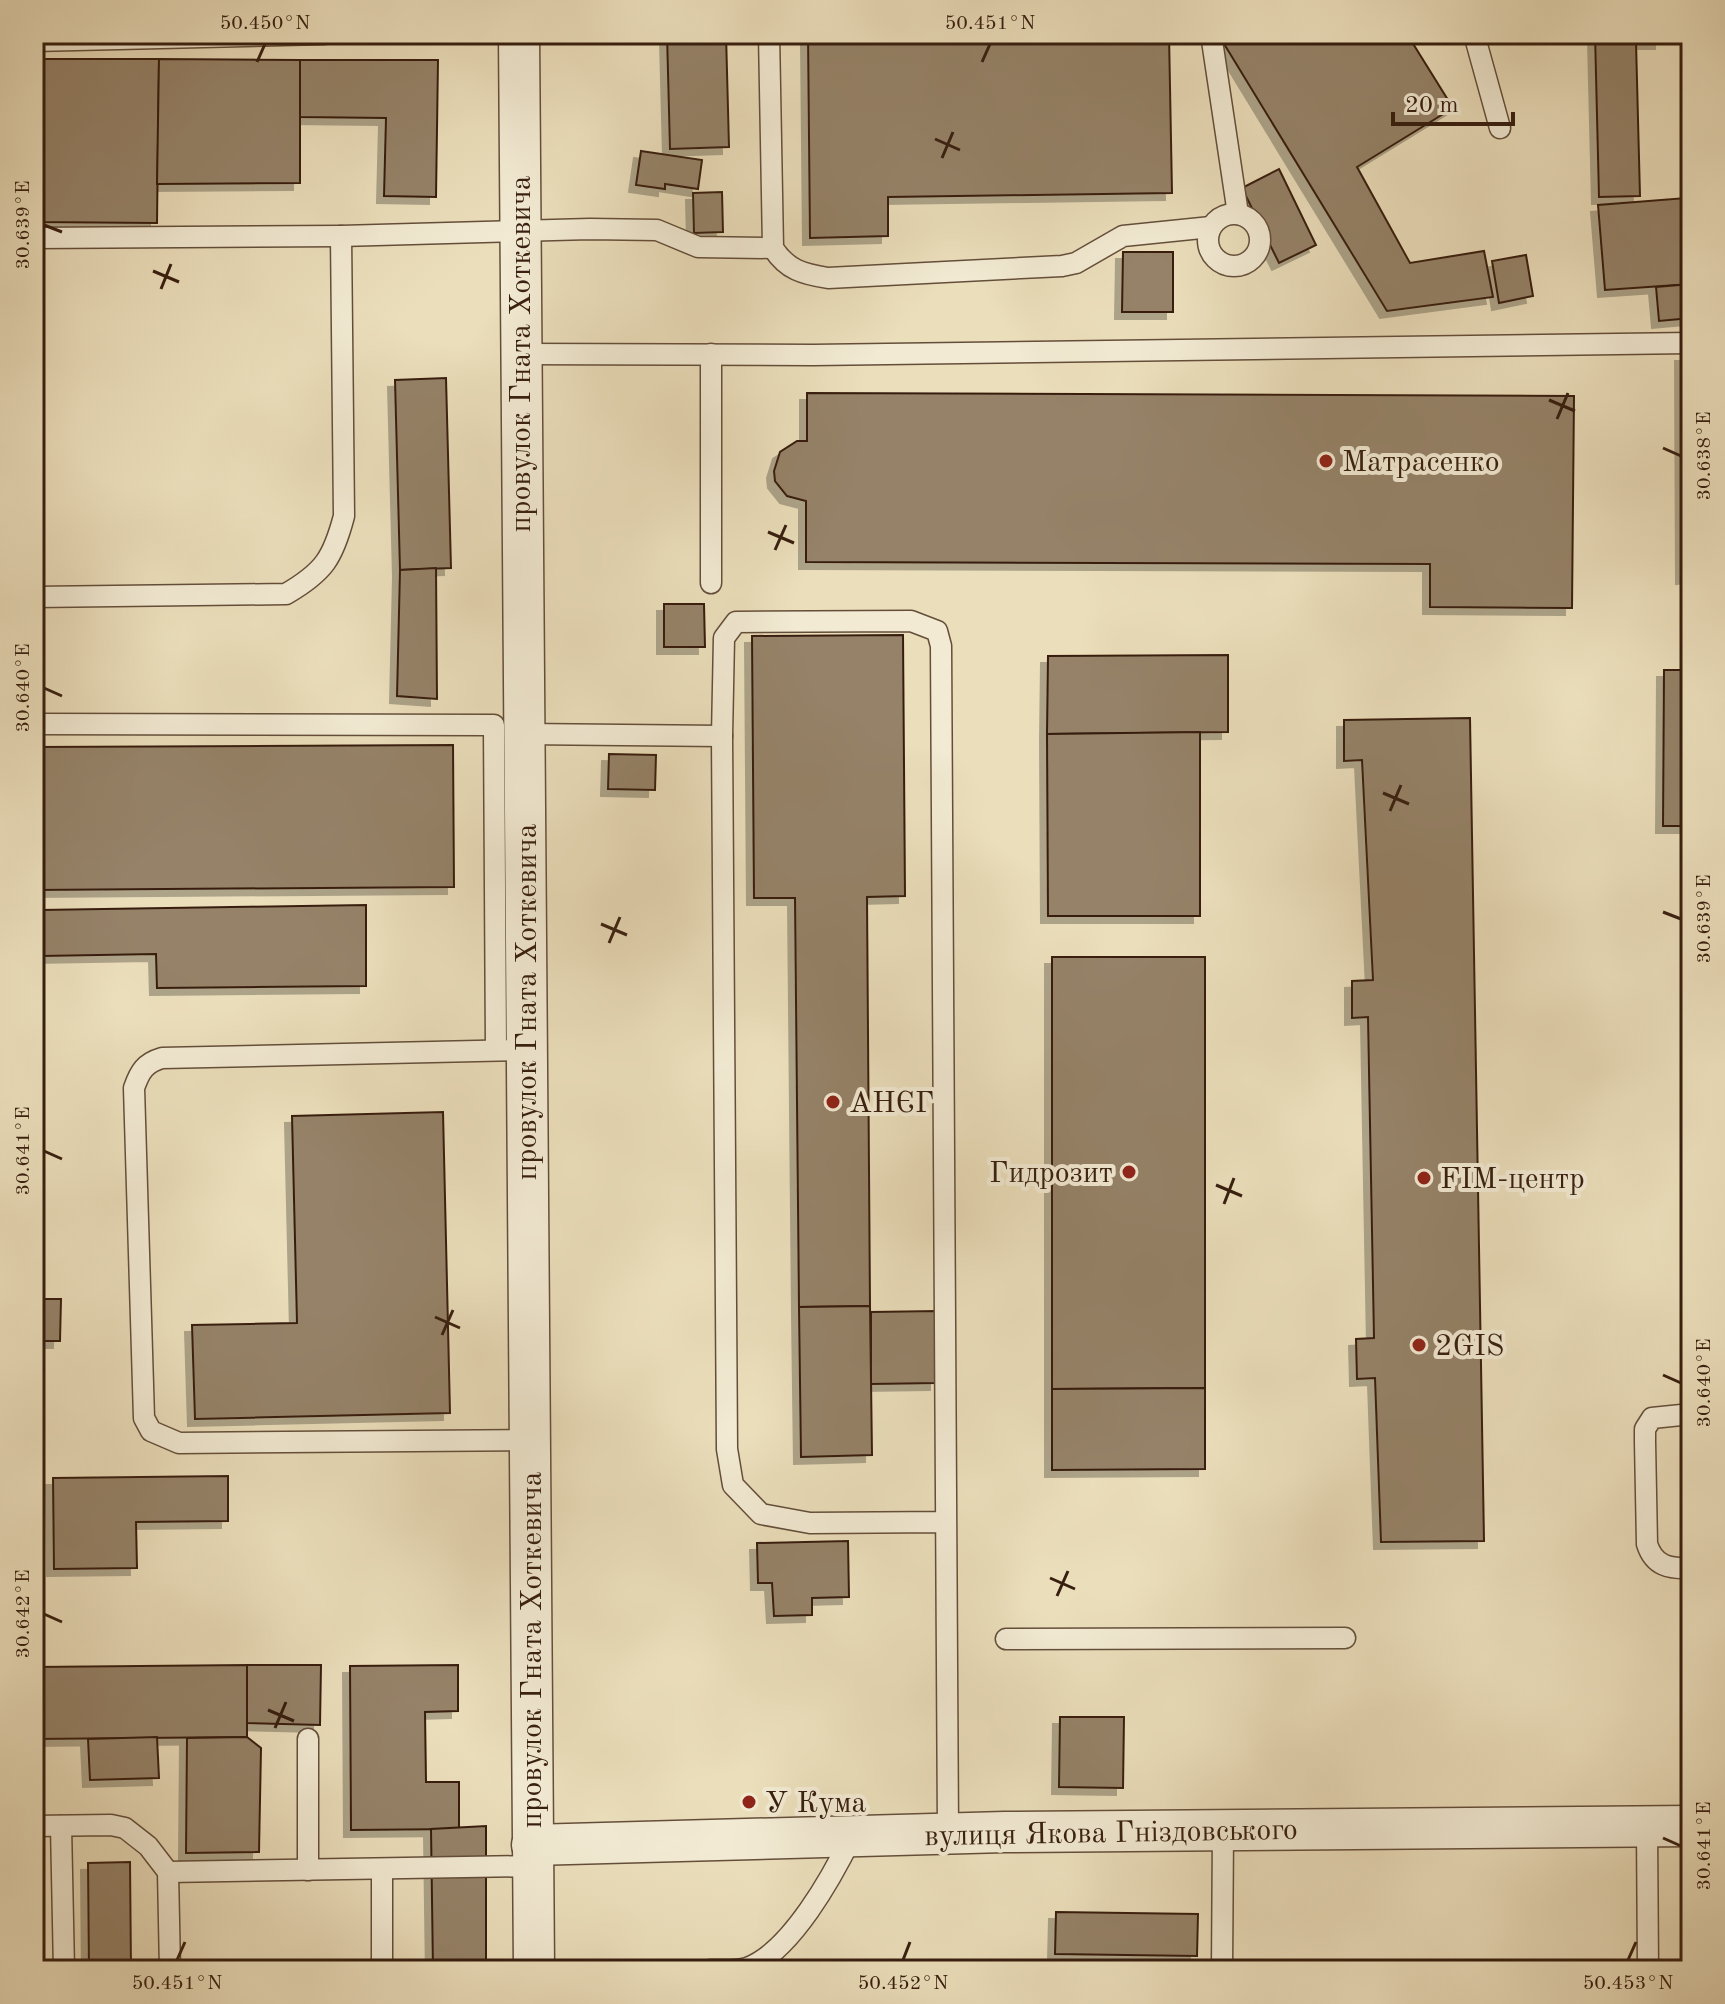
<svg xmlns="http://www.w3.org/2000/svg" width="1725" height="2004" font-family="'Old Standard TT',serif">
<defs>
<filter id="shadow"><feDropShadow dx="-7" dy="7" stdDeviation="0" flood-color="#0004"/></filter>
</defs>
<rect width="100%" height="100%" fill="#ebdebb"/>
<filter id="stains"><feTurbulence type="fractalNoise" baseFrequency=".0025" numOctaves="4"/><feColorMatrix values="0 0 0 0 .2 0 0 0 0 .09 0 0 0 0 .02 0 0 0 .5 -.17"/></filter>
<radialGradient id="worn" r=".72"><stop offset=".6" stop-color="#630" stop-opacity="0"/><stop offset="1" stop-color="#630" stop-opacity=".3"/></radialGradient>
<!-- building -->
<g fill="#958268" stroke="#371e0f" stroke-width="2" filter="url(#shadow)">
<polygon points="667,34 726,34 729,147 670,149"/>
<polygon points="808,34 1169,34 1172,193 888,197 888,236 810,238"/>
<polygon points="1218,34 1407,34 1453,108 1357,167 1410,263 1484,251 1493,297 1387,311"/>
<polygon points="1595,34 1662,34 1662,42 1636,42 1640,196 1599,197"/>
<polygon points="34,59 159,59 157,223 34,222"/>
<polygon points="159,59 300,60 300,183 157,184"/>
<polygon points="300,60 438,60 436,197 384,196 386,118 300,117"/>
<polygon points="641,151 702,160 698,189 665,184 665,189 636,185"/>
<polygon points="1279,169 1316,245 1279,263 1242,188"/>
<polygon points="722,192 723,232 694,233 693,193"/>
<polygon points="1686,198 1691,284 1605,290 1598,205"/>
<polygon points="1123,252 1173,252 1173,312 1122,312"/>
<polygon points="1526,255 1533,296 1499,303 1492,261"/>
<polygon points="1691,284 1691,318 1659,321 1656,287"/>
<polygon points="1682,354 1691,354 1691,576 1683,577"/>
<polygon points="446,378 451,568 400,570 395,380"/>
<polygon points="807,393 1574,396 1572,608 1430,607 1430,564 806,562 806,501 787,496 775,481 774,471 780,452 797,441 807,441"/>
<polygon points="436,568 437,699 397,696 400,570"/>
<polygon points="664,604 704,604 705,647 664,647"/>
<polygon points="903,635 905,896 867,897 870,1306 799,1307 795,898 754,898 752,636"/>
<polygon points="1228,655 1228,732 1047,734 1048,656"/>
<polygon points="1664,670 1691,670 1691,826 1663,826"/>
<polygon points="1470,718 1484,1541 1381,1542 1375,1378 1357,1379 1356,1339 1374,1338 1368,1017 1352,1018 1352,981 1373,980 1362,760 1344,761 1344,720"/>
<polygon points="1200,732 1200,916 1048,916 1047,734"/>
<polygon points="453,745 454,887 34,890 34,747"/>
<polygon points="609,754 656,755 655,790 608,789"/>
<polygon points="366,905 366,986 157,988 156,954 41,956 40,910"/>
<polygon points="1052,957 1205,957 1205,1388 1052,1389"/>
<polygon points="443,1112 450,1413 195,1419 192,1325 297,1323 292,1116"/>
<polygon points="34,1299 61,1299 60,1341 34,1341"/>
<polygon points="870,1306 872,1455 801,1457 799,1307"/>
<polygon points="937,1311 937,1383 871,1384 871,1312"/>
<polygon points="1205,1388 1205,1469 1052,1470 1052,1389"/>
<polygon points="228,1476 228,1521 136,1522 137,1568 54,1569 53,1478"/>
<polygon points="848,1541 849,1597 812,1598 812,1615 774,1616 772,1583 758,1583 757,1543"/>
<polygon points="247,1665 321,1665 320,1725 247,1723"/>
<polygon points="247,1665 247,1737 34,1739 34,1667"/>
<polygon points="458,1665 458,1711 425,1712 426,1782 459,1782 459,1829 351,1830 350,1666"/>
<polygon points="1060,1717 1124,1717 1123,1788 1059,1787"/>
<polygon points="157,1737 159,1778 90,1780 88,1739"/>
<polygon points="247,1737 261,1748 259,1852 186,1853 187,1738"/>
<polygon points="486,1826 486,1970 433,1970 431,1829"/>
<polygon points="130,1862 131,1970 89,1970 88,1863"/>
<polygon points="1056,1912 1198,1914 1197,1956 1055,1954"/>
</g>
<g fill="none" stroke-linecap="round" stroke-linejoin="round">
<defs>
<g id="service">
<path d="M769,34l4,214c14,22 30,26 55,30l234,-12 14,-3 47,-27 88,-9"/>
<polyline points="1211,34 1238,214"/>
<polyline points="1474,34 1500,128"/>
<polyline points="34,41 324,34"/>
<circle cx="1234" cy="240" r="26"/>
<polyline points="34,238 341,236 590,229 657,230 698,247 773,248"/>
<polyline points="519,354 813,355 1691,343"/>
<polyline points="711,583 711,354"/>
<path d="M34,597l252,-3c38,-22 47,-36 58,-78l-3,-280"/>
<polyline points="34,724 494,725 496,1050"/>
<polyline points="524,734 722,736"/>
<path d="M526,1050l-364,8c-17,5 -22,13 -28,30l10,330 7,13 28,12 350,-3"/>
<path d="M1691,1414l-39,4 -7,11v13l2,102c7,22 22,25 44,24"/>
<polyline points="945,1522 810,1523 761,1514 733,1485 727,1449 722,736 724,638 736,622 911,621 937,631 941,646 948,1833"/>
<polyline points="1006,1639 1345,1638"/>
<polyline points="34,1826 111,1825 125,1828 148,1846 168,1872 170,1970"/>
<polyline points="61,1826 64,1970"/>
<polyline points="1647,1827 1648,1970"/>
<polyline points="382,1869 382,1970"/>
<polyline points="308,1870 308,1739"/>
<polyline points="168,1872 532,1866"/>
<path d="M710,1970c11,0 27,1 37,-2 44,-16 86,-93 105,-132"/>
<polyline points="1222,1970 1223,1830"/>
</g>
<g id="minor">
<polyline points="519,34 534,1970"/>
<polyline points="532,1845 1005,1832 1691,1826"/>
</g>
</defs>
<!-- service casing -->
<use href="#service" stroke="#644e3a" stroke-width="23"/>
<!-- minor casing -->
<use href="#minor" stroke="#644e3a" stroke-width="43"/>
<!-- service -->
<use href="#service" stroke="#f2ead3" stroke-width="20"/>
<!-- minor -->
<use href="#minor" stroke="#f2ead3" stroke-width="40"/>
</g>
<!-- ticks -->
<path fill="none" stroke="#371e0f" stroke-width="3" d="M257,62l8,-18M982,62l8,-18M935,139l25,11M942,158l11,-26M44,225l18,7M153,271l26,11M161,289l10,-25M1549,400l26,11M1557,419l11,-26M1663,448l18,8M768,532l26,11M775,550l11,-25M44,688l18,8M1383,793l26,11M1390,811l11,-26M1663,912l18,7M601,924l26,11M609,943l11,-26M44,1151l18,8M1216,1185l26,11M1224,1204l10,-26M435,1317l25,11M442,1335l11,-25M1663,1375l18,8M1050,1578l25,11M1057,1596l11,-25M44,1614l18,8M268,1710l26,11M275,1728l11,-26M1663,1838l18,8M177,1960l8,-18M903,1960l7,-18M1628,1960l8,-18"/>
<!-- markers -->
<g fill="#8f2418" stroke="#f2ead3" stroke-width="3">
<circle cx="1326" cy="461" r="8"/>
<circle cx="833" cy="1102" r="8"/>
<circle cx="1129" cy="1172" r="8"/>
<circle cx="1424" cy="1178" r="8"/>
<circle cx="1419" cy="1345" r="8"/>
<circle cx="749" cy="1802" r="8"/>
</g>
<g text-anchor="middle" stroke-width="8" stroke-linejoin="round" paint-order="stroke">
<!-- street labels -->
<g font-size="30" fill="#371e0f" stroke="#f2ead3">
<text transform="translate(520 354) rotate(-90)" y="10">провулок Гната Хоткевича</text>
<text transform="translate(526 1002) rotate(-90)" y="10">провулок Гната Хоткевича</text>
<text transform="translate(531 1650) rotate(-90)" y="10">провулок Гната Хоткевича</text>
<text transform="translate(1111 1832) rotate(-1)" y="10">вулиця Якова Гніздовського</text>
</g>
<!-- poi labels -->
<g font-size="30" fill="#371e0f" stroke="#f2ead3" text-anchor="start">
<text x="1342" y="471">Матрасенко</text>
<text x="849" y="1112">АНЄГ</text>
<text x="1113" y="1182" text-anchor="end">Гидрозит</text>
<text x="1440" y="1188">FIM-центр</text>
<text x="1435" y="1355">2GIS</text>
<text x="765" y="1812">У Кума</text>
</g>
</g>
<!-- margin -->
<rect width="1725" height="2004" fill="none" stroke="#ebdebb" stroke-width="88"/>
<!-- scale -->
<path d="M1393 112v12h120v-12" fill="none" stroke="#371e0f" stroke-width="4"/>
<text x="1405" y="112" font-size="24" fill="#371e0f" stroke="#f2ead3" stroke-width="6" paint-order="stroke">20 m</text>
<rect x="44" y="44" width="1637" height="1916" fill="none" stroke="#371e0f" stroke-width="3"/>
<g font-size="20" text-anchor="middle" fill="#371e0f">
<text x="265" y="29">50.450°N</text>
<text x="990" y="29">50.451°N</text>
<text transform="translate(22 225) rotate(-90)" y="7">30.639°E</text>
<text transform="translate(1703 456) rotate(-90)" y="7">30.638°E</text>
<text transform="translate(22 688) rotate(-90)" y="7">30.640°E</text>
<text transform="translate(1703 919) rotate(-90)" y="7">30.639°E</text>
<text transform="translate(22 1151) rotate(-90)" y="7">30.641°E</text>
<text transform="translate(1703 1383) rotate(-90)" y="7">30.640°E</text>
<text transform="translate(22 1614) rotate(-90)" y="7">30.642°E</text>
<text transform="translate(1703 1846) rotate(-90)" y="7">30.641°E</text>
<text x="177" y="1989">50.451°N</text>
<text x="903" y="1989">50.452°N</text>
<text x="1628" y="1989">50.453°N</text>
</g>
<rect width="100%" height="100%" filter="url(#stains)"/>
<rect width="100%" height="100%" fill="url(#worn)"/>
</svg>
